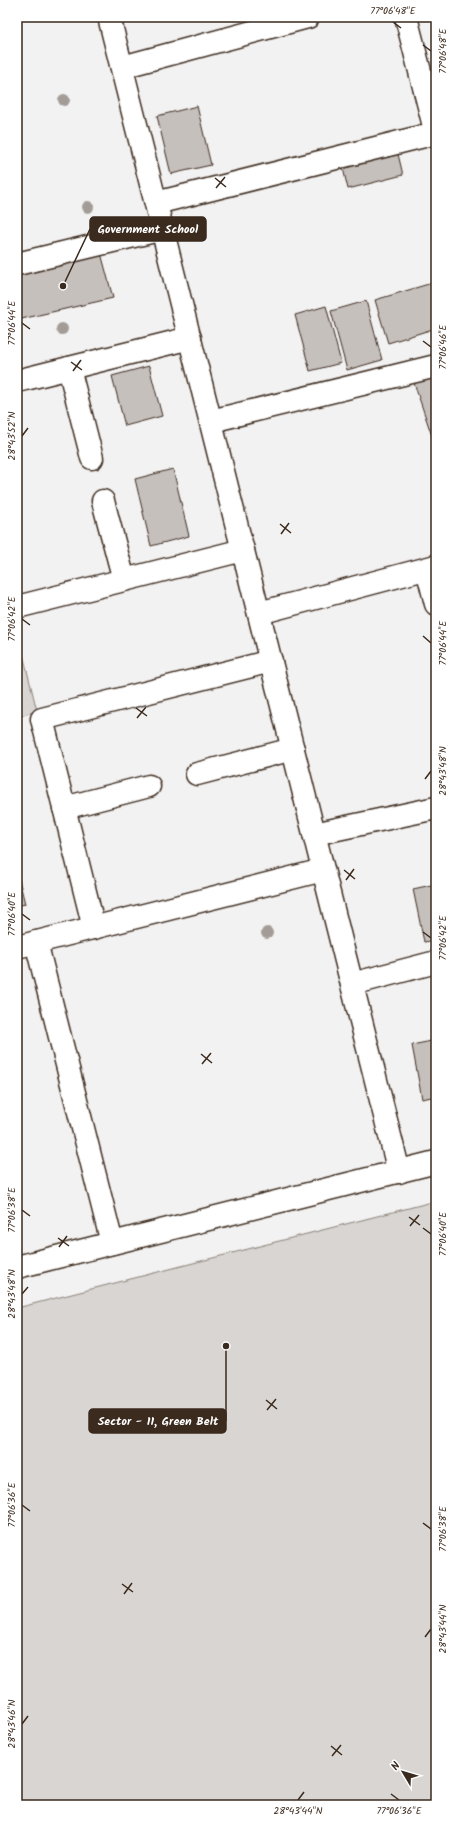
<svg xmlns="http://www.w3.org/2000/svg" width="453" height="1822" font-family="Kalam,sans-serif">
<rect width="100%" height="100%" fill="#f3f2f2"/>
<filter id="ink" filterUnits="userSpaceOnUse"><feTurbulence type="fractalNoise" baseFrequency=".025" numOctaves="2"/><feDisplacementMap in="SourceGraphic" scale="8" xChannelSelector="R" yChannelSelector="G"/><feConvolveMatrix kernelMatrix="1 2 1 2 8 2 1 2 1" color-interpolation-filters="sRGB"/></filter>
<g filter="url(#ink)">
<!-- green -->
<g fill="#d8d5d2" stroke="#8a8078">
<polygon points="17,630 37,711 17,717"/>
<polygon points="436,1201 436,1805 17,1805 17,1308"/>
</g>
<!-- building -->
<g fill="#c6c0bd" stroke="#3b2a1e">
<polygon points="197,106 211,165 171,174 157,116"/>
<polygon points="397,150 403,175 348,189 342,164"/>
<polygon points="101,253 113,298 17,320 17,274"/>
<polygon points="432,283 436,297 436,328 388,343 375,300"/>
<polygon points="366,301 382,360 347,370 331,311"/>
<polygon points="326,306 341,363 310,371 295,315"/>
<polygon points="149,366 162,416 125,426 112,376"/>
<polygon points="436,376 436,442 434,442 414,383"/>
<polygon points="173,469 189,536 151,546 135,479"/>
<polygon points="17,871 25,904 17,906"/>
<polygon points="436,884 436,940 424,942 413,889"/>
<polygon points="436,1040 436,1096 422,1099 412,1045"/>
</g>
<g fill="none" stroke-linecap="round" stroke-linejoin="round">
<defs>
<g id="minor">
<polyline points="109,17 399,1172"/>
<polyline points="406,17 436,134"/>
<polyline points="122,67 308,17"/>
<polyline points="156,203 436,133"/>
<polyline points="17,264 163,229"/>
<polyline points="69,368 92,458"/>
<polyline points="17,381 190,338"/>
<polyline points="211,421 436,366"/>
<polyline points="103,501 124,580"/>
<polyline points="427,569 436,604"/>
<polyline points="17,607 243,550"/>
<polyline points="259,613 436,566"/>
<polyline points="197,774 293,749"/>
<polyline points="64,808 149,786"/>
<polyline points="314,834 436,808"/>
<polyline points="94,928 42,719 271,661"/>
<polyline points="36,942 112,1243"/>
<polyline points="17,947 323,870"/>
<polyline points="352,984 436,962"/>
<polyline points="17,1267 436,1162"/>
</g>
</defs>
<!-- minor casing -->
<use href="#minor" stroke="#3b2a1e" stroke-width="25"/>
<!-- minor -->
<use href="#minor" stroke="#fff" stroke-width="22"/>
</g>
<!-- trees -->
<g fill="#a39c96">
<circle cx="64" cy="100" r="6"/>
<circle cx="88" cy="207" r="6"/>
<circle cx="62" cy="329" r="6"/>
<circle cx="267" cy="933" r="6"/>
</g>
</g>
<!-- ticks -->
<path fill="none" stroke="#3b2a1e" stroke-width="1.5" d="M393,22l8,6M423,45l8,6M215,178l11,9M216,188l9,-11M22,323l8,6M423,341l8,6M71,362l11,8M73,371l8,-11M22,436l6,-8M280,524l11,9M281,534l8,-11M22,619l8,6M423,636l8,7M136,708l11,8M137,718l9,-11M425,779l6,-8M344,870l11,9M346,880l8,-11M22,914l8,6M423,932l8,6M201,1054l11,9M202,1064l9,-11M22,1210l8,6M409,1217l11,8M410,1226l9,-11M423,1228l8,6M58,1238l11,8M59,1247l8,-11M22,1294l6,-7M266,1400l11,9M267,1410l9,-11M22,1505l8,6M423,1523l8,6M122,1584l11,8M124,1594l8,-11M425,1637l6,-8M22,1724l6,-8M331,1746l11,9M332,1756l9,-11M391,1794l8,6M298,1800l6,-8"/>
<!-- callouts -->
<path fill="none" stroke="#3b2a1e" stroke-width="1.5" d="M63 286L90 229M226 1346L226 1421"/>
<g fill="#3b2a1e" stroke="#fff" stroke-width="1.5">
<circle cx="63" cy="286" r="4"/>
<circle cx="226" cy="1346" r="4"/>
</g>
<g fill="#3b2a1e" stroke="#3b2a1e" stroke-width="1.5">
<rect x="90" y="217" width="116" height="24" rx="4"/>
<rect x="89" y="1409" width="137" height="24" rx="4"/>
</g>
<g font-size="12" text-anchor="middle" font-weight="bold" fill="#fff">
<text x="148" y="233">Government School</text>
<text x="158" y="1425">Sector - 11, Green Belt</text>
</g>
<!-- margin -->
<rect width="453" height="1822" fill="none" stroke="#fff" stroke-width="44"/>
<!-- north arrow -->
<g transform="translate(403 1772) rotate(308)" stroke="#ffffff" stroke-width="3" paint-order="stroke">
<path d="M0-3L7 15L0 10L-7 15Z" fill="#3b2a1e"/>
<text y="-6" font-size="11" font-weight="bold" text-anchor="middle" fill="#3b2a1e">N</text>
</g>
<rect x="22" y="22" width="409" height="1778" fill="none" stroke="#3b2a1e" stroke-width="1.5"/>
<g font-size="10" text-anchor="middle" fill="#3b2a1e">
<text x="393" y="14">77°06'48"E</text>
<text transform="translate(442 51) rotate(-90)" y="4">77°06'48"E</text>
<text transform="translate(11 323) rotate(-90)" y="4">77°06'44"E</text>
<text transform="translate(442 347) rotate(-90)" y="4">77°06'46"E</text>
<text transform="translate(11 436) rotate(-90)" y="4">28°43'52"N</text>
<text transform="translate(11 619) rotate(-90)" y="4">77°06'42"E</text>
<text transform="translate(442 643) rotate(-90)" y="4">77°06'44"E</text>
<text transform="translate(442 771) rotate(-90)" y="4">28°43'48"N</text>
<text transform="translate(11 914) rotate(-90)" y="4">77°06'40"E</text>
<text transform="translate(442 938) rotate(-90)" y="4">77°06'42"E</text>
<text transform="translate(11 1210) rotate(-90)" y="4">77°06'38"E</text>
<text transform="translate(442 1234) rotate(-90)" y="4">77°06'40"E</text>
<text transform="translate(11 1294) rotate(-90)" y="4">28°43'48"N</text>
<text transform="translate(11 1505) rotate(-90)" y="4">77°06'36"E</text>
<text transform="translate(442 1529) rotate(-90)" y="4">77°06'38"E</text>
<text transform="translate(442 1629) rotate(-90)" y="4">28°43'44"N</text>
<text transform="translate(11 1724) rotate(-90)" y="4">28°43'46"N</text>
<text x="298" y="1814">28°43'44"N</text>
<text x="399" y="1814">77°06'36"E</text>
</g>
</svg>
